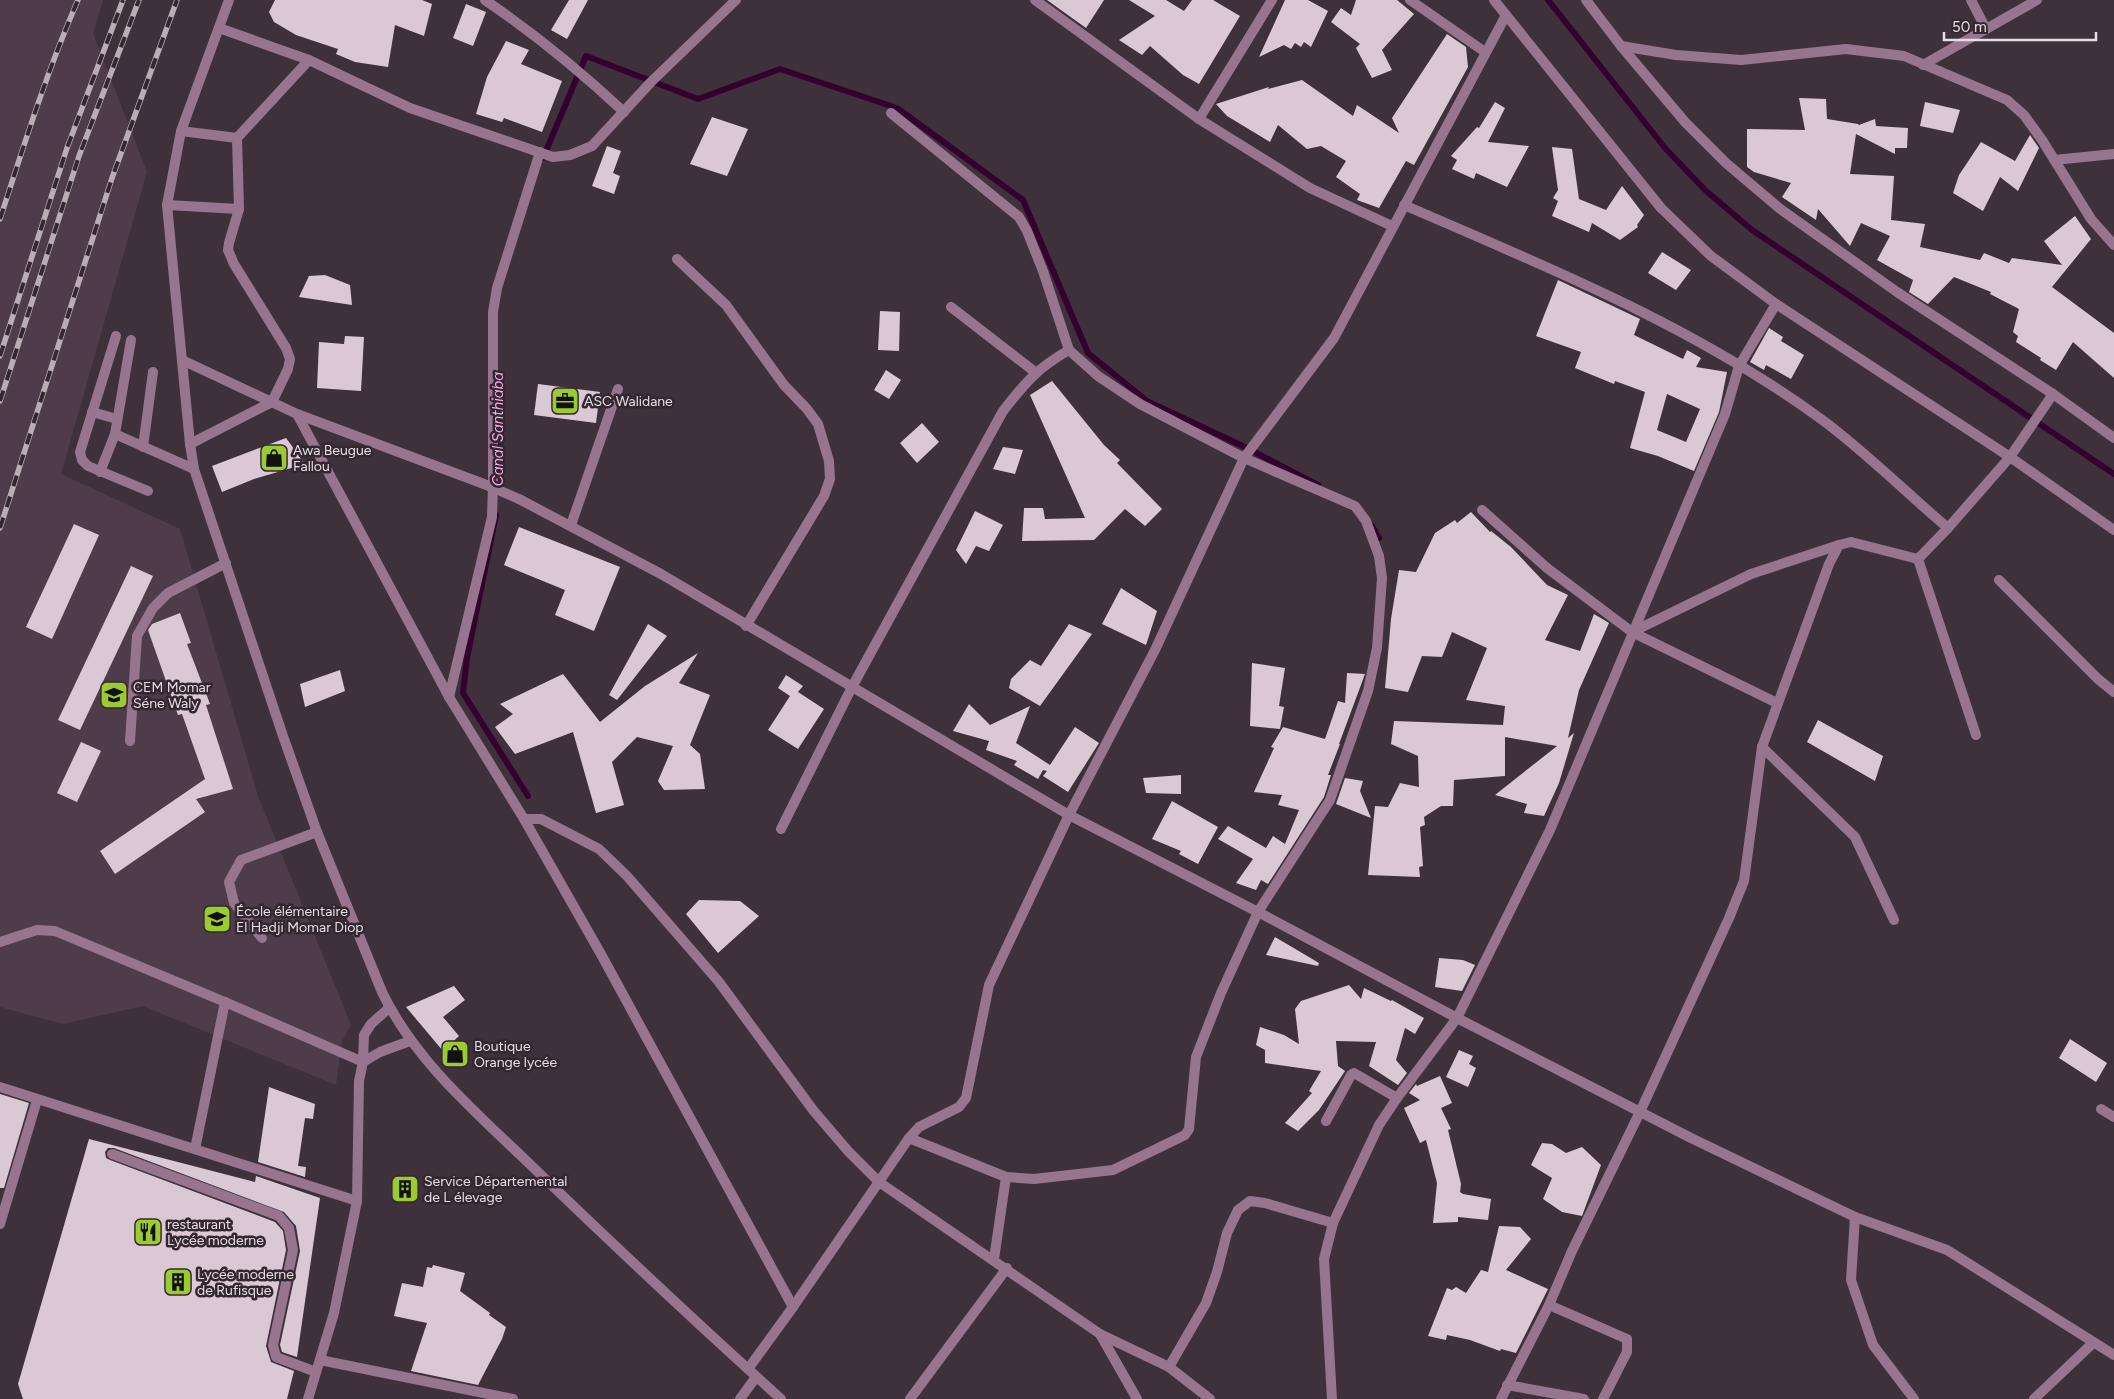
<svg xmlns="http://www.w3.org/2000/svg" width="2114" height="1399" font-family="Figtree,sans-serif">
<rect width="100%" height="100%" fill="#3f313c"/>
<!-- built -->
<polygon fill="#4e3c4a" points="0,0 103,0 93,33 147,172 61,474 180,529 258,796 351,1025 342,1041 336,1085 143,1006 63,1024 0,1007"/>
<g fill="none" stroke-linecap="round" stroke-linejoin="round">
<!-- stream -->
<g stroke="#34002d" stroke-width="6">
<polyline points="1548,0 1665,148 1705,190 1752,230 2114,474"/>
<polyline points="543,158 586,56 698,99 780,69 897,108 1023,200 1088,353 1147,401 1245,447 1318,485"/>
<polyline points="498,493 498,373"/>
<polyline points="496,515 467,658 463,693 528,796"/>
<polyline points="1372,526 1379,538"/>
</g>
</g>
<!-- building -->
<g fill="#dac9d5" fill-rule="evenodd">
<polygon points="275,0 422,0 432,4 424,36 395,25 388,67 355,62 336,54 338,49 296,35 274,22 269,12"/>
<polygon points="569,0 588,0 567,39 551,30"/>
<polygon points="1047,0 1104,0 1086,28"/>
<polygon points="1129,0 1166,0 1184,11 1192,0 1213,0 1240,16 1199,84 1183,75 1150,46 1142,55 1119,40 1155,16"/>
<polygon points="1285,0 1308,0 1328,11 1311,47 1304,42 1301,47 1295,43 1291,49 1284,45 1259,57"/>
<polygon points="1356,0 1397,0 1414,14 1382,50 1392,70 1372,78 1356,48 1360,44 1331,22 1341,8 1351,15"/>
<polygon points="466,4 486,12 473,46 453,38"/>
<polygon points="1447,34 1466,47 1468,67 1414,165 1406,161 1379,208 1357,200 1360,194 1336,177 1346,161 1321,146 1307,149 1278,125 1270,142 1227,116 1216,104 1269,87 1268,89 1302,80 1353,116 1357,105 1399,133 1392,118"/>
<polygon points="506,41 529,50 521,64 562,81 542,132 504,118 502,122 476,114 487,77"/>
<polygon points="1799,98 1826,99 1827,119 1858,124 1859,125 1875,119 1876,126 1908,128 1907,148 1895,148 1895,154 1856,134 1850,174 1894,176 1891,220 1925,224 1920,247 1980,260 1984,253 2009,263 2012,258 2062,265 2044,241 2075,216 2091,239 2052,287 2114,333 2114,378 2073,342 2056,370 2040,360 2041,358 2016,342 2018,336 2013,332 2019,309 1990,294 1991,292 1954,277 1928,304 1909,292 1913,280 1877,260 1890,236 1861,223 1850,246 1818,209 1816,220 1782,197 1791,183 1754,172 1747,167 1747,129 1805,130"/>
<polygon points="1495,102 1505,108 1488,142 1529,146 1507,187 1476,173 1474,179 1452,169 1457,160 1451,156 1477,127 1479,128"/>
<polygon points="1925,102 1960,110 1953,133 1920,126"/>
<polygon points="712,117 748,129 727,176 690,164"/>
<polygon points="2030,135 2039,148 2018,191 2000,177 1983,211 1953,193 1959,175 1981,142 2015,161"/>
<polygon points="607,146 621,151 613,173 620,176 614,194 592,186"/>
<polygon points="1552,147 1572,149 1579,199 1606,210 1622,186 1644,215 1637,225 1638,227 1620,240 1592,223 1589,232 1552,216 1558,201 1553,198 1558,190"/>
<polygon points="1662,252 1691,270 1676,290 1648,273"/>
<polygon points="325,275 350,285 352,305 299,297 309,276"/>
<path d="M1558,280l82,39 -6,16 49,24 4,-9 14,8 -5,9 31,5 -8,40 -25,59 -36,-15 -28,-8 15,-56 -30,-11 -1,3 -39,-16 6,-16 -45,-16zM1667,394l33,15 -14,33 -29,-12z"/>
<polygon points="880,311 900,312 899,351 878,350"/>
<polygon points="1769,328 1783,337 1781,341 1804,355 1791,379 1766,365 1764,370 1750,362"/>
<polygon points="345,336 364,337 361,391 317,388 319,342 344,344"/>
<polygon points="886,370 901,380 889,399 874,390"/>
<polygon points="1052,381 1104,445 1120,460 1117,463 1162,509 1145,526 1125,509 1094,540 1022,541 1024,508 1043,508 1045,519 1085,518 1030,395"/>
<polygon points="538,384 600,392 596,423 534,415"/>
<polygon points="922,423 939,442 917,463 900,443"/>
<polygon points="286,438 305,464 254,479 222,492 212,466"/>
<polygon points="1003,447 1023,450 1015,474 993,469"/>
<polygon points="975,511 1003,525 989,551 976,546 966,564 956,550"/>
<polygon points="1471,512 1490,532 1491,531 1511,547 1547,585 1568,595 1545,640 1580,651 1594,614 1609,623 1579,690 1568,738 1574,733 1559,783 1544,816 1524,813 1527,804 1495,795 1557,746 1505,737 1505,776 1454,780 1453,806 1441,806 1424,817 1425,825 1420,827 1423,866 1419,867 1420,877 1368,875 1375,806 1388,807 1400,783 1419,787 1418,756 1391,744 1394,721 1503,725 1505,706 1466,700 1487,648 1452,632 1442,657 1422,656 1408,692 1385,688 1391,619 1399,570 1416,572 1435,533 1455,520 1457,523"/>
<polygon points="74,524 99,535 52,639 26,627"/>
<polygon points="519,527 620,567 594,631 555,615 565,590 504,565"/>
<polygon points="131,566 153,576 80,730 58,720"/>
<polygon points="1121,588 1157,611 1146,645 1102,624"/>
<polygon points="180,613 191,643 187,644 210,704 206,705 233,789 196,799 205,812 115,874 100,851 205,779 182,714 178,715 148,630 152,624"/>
<polygon points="648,624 667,636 617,700 609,695"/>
<polygon points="1069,624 1092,634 1040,706 1009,688 1011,679 1030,660 1041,666"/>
<polygon points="698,653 679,683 710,695 690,745 700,754 705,789 664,790 658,781 673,746 637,737 612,762 624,805 596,813 573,732 515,754 495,727 513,714 500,704 563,674 600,722 645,686"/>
<polygon points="1252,663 1285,668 1279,706 1284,707 1280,729 1250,726"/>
<polygon points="340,670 345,691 305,707 300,684"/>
<polygon points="1347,673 1365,674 1339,744 1340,744 1328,775 1331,775 1324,797 1268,884 1261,880 1256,890 1236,883 1253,859 1218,839 1228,826 1266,848 1273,836 1285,844 1299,810 1278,805 1282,795 1254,792 1274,748 1271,747 1283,727 1325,739 1338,701 1345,703"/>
<polygon points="786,675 803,686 798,692 824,709 798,749 768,730 790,696 778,688"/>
<polygon points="969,704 990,725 1030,706 1016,743 1050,765 1075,727 1099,743 1068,792 1043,776 1047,771 1043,770 1038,779 1014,765 1017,761 986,750 989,741 953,731"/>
<polygon points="1818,720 1883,756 1875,781 1807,742"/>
<polygon points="81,742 101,751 77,802 57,793"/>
<polygon points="1181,775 1181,794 1146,793 1143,778"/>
<polygon points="1345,778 1363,781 1360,791 1371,818 1336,804"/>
<polygon points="1172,801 1218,827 1198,864 1179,854 1181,851 1152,839"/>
<polygon points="699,900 740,901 759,916 718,953 686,914"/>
<polygon points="1275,937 1319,963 1318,966 1266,955"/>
<polygon points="1439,958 1463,960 1475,965 1462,991 1435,987"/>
<polygon points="1349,985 1361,999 1364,988 1391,1001 1392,1000 1424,1018 1415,1034 1405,1028 1396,1060 1407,1073 1398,1085 1369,1066 1376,1042 1336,1041 1338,1066 1345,1071 1319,1110 1298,1131 1285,1123 1312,1093 1309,1091 1321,1071 1265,1063 1265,1050 1256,1045 1260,1027 1284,1035 1299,1044 1295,1009 1301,1001"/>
<polygon points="454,986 465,1000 443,1017 459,1036 443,1051 406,1007"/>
<polygon points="2070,1039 2107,1063 2096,1082 2059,1058"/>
<polygon points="1459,1050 1473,1056 1469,1064 1476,1068 1468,1087 1446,1077"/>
<polygon points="1440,1076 1452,1103 1441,1108 1451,1129 1448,1130 1461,1184 1460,1192 1463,1194 1491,1199 1488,1220 1458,1217 1458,1222 1433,1223 1437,1183 1426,1140 1420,1143 1404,1108 1420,1100 1409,1093 1416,1084 1417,1086"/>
<polygon points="269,1087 315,1104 313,1119 305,1118 298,1166 306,1167 305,1177 258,1162"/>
<polygon points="0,1094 29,1103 4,1188 0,1188"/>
<polygon points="89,1139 255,1182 256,1176 320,1198 297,1357 282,1352 280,1345 300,1251 296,1226 284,1212 114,1148 108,1148 105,1152 106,1158 110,1160 275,1222 283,1231 286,1250 266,1346 271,1362 294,1371 287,1399 23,1399 18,1384"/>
<polygon points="1542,1143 1552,1144 1566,1153 1582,1147 1601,1165 1582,1216 1562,1212 1543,1199 1552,1178 1531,1165"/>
<polygon points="1499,1226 1520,1227 1531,1239 1506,1270 1548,1289 1516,1353 1501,1349 1500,1351 1470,1340 1447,1335 1446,1340 1428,1336 1447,1288 1452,1290 1456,1287 1466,1293 1481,1270 1488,1272"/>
<polygon points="433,1265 465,1273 460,1291 490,1313 489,1315 506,1327 502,1339 478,1385 411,1371 427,1323 394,1316 402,1283 423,1287 427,1267 432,1268"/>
</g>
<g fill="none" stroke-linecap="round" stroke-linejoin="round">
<!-- service -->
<g stroke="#97758e" stroke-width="10">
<polyline points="116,336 80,452 82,460 88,466 148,491"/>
<polyline points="92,412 117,419"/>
<polyline points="115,434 194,469"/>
<polyline points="143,447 153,372"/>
<polyline points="100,472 115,434 131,340"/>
<polyline points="130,741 137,636 153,608 168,593 226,563"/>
<polyline points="262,938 234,903 229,882 241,860 317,832"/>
<polyline points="112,1154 279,1216 289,1228 293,1250 273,1345 276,1357 316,1372"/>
</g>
<!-- minor -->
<g stroke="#97758e" stroke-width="10">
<path d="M229,0l-48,131 -14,74 23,239 4,25 89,267 34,96 65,160c35,73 101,126 158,182 79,76 159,151 241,225"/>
<path d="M485,0c50,34 95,71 139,112"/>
<polyline points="1035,0 1199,119 1310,188 1392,226"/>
<polyline points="1410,0 1485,52"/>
<polyline points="1494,0 1661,208 1711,256 1776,304 2010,457 2114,530"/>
<polyline points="1586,0 1621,46 1685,122 1726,163 1779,208 1897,292 2053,394 2114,438"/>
<polyline points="1971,0 1986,29"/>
<polyline points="219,28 309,60 410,108 553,157 570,155 592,146 651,82 736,0"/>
<polyline points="1621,46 1676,55 1741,60 1846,49 1904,56 2007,100 2024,115 2042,140 2091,219 2114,245"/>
<polyline points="1923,65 2037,0"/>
<polyline points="891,113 1019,217 1027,231 1043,271 1069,350 1098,376 1140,404 1244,458 1355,506 1366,521 1379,556 1382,578 1377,648 1368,691 1330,800 1258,912 1221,993 1196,1057 1189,1129 1185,1135 1113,1170 1034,1179 1006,1177 909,1138"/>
<polyline points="1199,119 1272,0"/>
<polyline points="181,131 237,138 309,60"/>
<polyline points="2054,160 2114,154"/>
<polyline points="167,205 239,209 237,138"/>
<path d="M1404,205c143,62 290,121 417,214 45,33 84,73 127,109"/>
<polyline points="677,259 726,305 784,385 807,409 818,424 829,461 830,479 824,496 746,626"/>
<polyline points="951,307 1035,372"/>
<polyline points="182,360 297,414 484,484"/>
<polyline points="297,414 449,697 524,819 602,956 793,1307"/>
<polyline points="190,444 272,402 288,369 290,359 286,348 234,264 228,250 229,243 239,209"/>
<polyline points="519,499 661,574 1069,815 1258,912 1457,1018 1691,1138 1855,1217 1947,1250 2114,1355"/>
<polyline points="1482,510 1547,568 1632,632 1777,703"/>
<polyline points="571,525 618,389"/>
<polyline points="1918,559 1976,735"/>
<polyline points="1999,580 2098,679 2114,692"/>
<polyline points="1632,632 1751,574 1839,545"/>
<polyline points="449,697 492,517 493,485 493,312 497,288 540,152"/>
<polyline points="1762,747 1855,837 1894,920"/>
<polyline points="524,819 541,819 599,849 627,876 719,982 813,1110 848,1151 879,1182 1100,1334 1137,1399"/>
<path d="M781,829l71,-142 151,-276c23,-29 33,-42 66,-61"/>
<polyline points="0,942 37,930 55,931 225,1002 363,1062"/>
<polyline points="363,1062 380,1052 410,1041"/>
<polyline points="0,1087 357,1201"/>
<polyline points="2101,1109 2114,1117"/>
<polyline points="1326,1121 1351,1075 1354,1073 1397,1098"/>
<polyline points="195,1149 225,1002"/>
<polyline points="1855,1217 1851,1280 1873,1345 1914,1399"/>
<polyline points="0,1224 37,1100"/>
<polyline points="994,1259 1006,1177"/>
<polyline points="1549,1305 1627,1339 1627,1352 1603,1399"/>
<polyline points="1100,1334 1169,1367 1206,1303 1217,1272 1227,1233 1238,1210 1250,1201 1265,1203 1333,1223"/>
<polyline points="320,1360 513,1399"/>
<polyline points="1169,1367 1210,1399"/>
<polyline points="748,1369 793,1307 909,1138 919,1127 959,1107 966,1098 989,985 1069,815 1155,650 1244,458 1334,338 1506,15"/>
<polyline points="1507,1385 1584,1399"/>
<polyline points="308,1399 334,1313 357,1201 359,1081 363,1062 364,1035 371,1024 389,1008"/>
<polyline points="740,1399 756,1377"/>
<polyline points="910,1399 1007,1268"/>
<polyline points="1332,1399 1324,1259 1333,1223 1379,1125 1397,1098 1457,1018 1550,830 1725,414 1739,366 1776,304"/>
<polyline points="1501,1399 1549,1305 1572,1251 1640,1112 1729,918 1744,881 1762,747 1829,564 1839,545 1851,542 1918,559 1948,528 2010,457 2053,394"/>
<polyline points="2034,1399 2093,1343"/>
</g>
<defs>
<g id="rail">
<path d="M0,219c24,-74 47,-148 78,-219"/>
<polyline points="0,356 67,148 123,0"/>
<polyline points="0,401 79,156 139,0"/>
<polyline points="0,528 112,178 177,0"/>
</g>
</defs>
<!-- rail casing -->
<use href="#rail" stroke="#b9aeb6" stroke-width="5.5"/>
<!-- rail -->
<use href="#rail" stroke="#352731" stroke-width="4" stroke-dasharray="11" stroke-linecap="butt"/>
<!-- minor-bridge -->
<polyline stroke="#97758e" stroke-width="10" points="484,484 519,499"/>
</g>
<!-- icons -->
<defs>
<symbol id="office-square" viewBox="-11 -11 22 22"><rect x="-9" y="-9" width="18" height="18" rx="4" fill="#9cca31" stroke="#352731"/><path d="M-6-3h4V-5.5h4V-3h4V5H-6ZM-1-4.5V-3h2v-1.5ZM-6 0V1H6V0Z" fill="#111"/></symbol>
<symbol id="shop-square" viewBox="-11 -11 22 22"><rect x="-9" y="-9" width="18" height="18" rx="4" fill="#9cca31" stroke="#352731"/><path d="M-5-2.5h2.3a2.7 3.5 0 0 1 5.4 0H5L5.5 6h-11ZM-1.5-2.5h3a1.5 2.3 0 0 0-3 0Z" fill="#111"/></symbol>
<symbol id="school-square" viewBox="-11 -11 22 22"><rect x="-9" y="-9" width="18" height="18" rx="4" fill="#9cca31" stroke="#352731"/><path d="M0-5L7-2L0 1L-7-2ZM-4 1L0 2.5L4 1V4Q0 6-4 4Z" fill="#111"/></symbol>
<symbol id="building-square" viewBox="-11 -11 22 22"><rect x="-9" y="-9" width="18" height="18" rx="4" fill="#9cca31" stroke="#352731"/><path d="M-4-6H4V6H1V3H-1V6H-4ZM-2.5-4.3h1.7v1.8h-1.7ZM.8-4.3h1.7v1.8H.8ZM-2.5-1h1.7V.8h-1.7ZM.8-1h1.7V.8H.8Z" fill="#111"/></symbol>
<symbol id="restaurant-square" viewBox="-11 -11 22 22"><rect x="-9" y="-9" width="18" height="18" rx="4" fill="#9cca31" stroke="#352731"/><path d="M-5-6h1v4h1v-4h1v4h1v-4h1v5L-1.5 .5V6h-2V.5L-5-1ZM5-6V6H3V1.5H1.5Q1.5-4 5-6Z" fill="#111"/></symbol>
</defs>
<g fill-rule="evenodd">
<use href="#office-square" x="549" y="385" width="32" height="32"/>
<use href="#shop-square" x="258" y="442" width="32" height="32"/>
<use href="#school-square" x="98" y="679" width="32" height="32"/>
<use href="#school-square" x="201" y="903" width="32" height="32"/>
<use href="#shop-square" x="439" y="1038" width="32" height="32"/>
<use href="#building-square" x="389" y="1173" width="32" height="32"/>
<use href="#restaurant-square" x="132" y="1216" width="32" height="32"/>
<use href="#building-square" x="162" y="1266" width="32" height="32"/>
</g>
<g text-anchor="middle" stroke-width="5" stroke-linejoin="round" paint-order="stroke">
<!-- poi labels -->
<g font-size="14" fill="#e6dde3" stroke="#352731" text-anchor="start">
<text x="584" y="406">ASC Walidane</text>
<text x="293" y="455">Awa Beugue<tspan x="293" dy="16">Fallou</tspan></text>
<text x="133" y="692">CEM Momar<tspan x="133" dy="16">Séne Waly</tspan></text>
<text x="236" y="916">École élémentaire<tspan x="236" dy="16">El Hadji Momar Diop</tspan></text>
<text x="474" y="1051">Boutique<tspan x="474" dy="16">Orange lycée</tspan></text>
<text x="424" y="1186">Service Départemental<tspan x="424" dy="16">de L élevage</tspan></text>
<text x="167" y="1229">restaurant<tspan x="167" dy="16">Lycée moderne</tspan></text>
<text x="197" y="1279">Lycée moderne<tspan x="197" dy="16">de Rufisque</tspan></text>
</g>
<!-- water labels -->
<g font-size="15" font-style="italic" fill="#fdabea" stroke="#352731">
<text transform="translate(498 429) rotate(-90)" y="5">Canal Santhiaba</text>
</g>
</g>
<!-- scale -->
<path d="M1944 32v8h152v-8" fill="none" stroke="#e6dde3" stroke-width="2.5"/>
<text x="1952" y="32" font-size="15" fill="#e6dde3" stroke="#352731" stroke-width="4" paint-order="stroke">50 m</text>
</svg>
